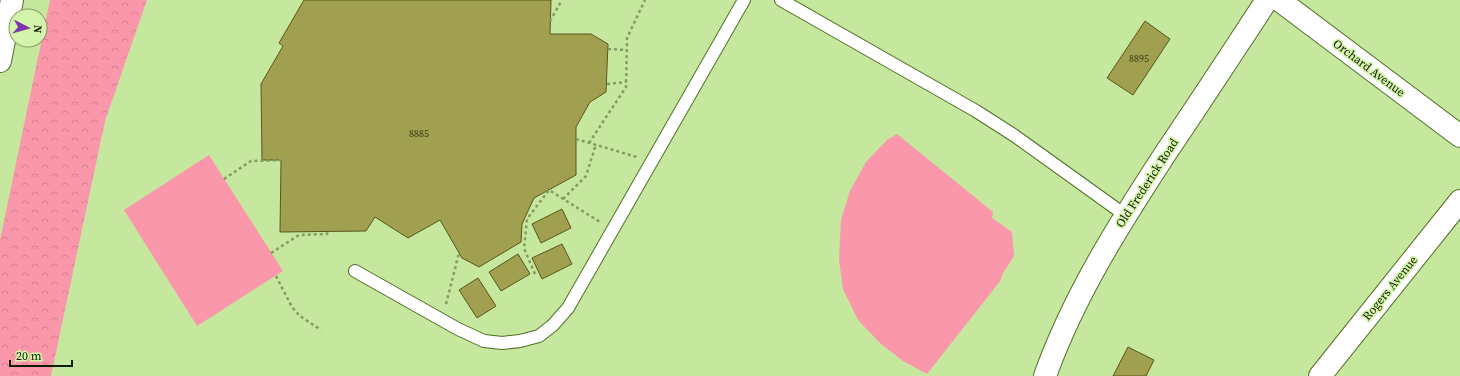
<svg xmlns="http://www.w3.org/2000/svg" width="1460" height="376" font-family="'Source Serif 4',serif">
<defs>
<pattern id="forest-crowns" width="20" height="18" patternUnits="userSpaceOnUse"><rect width="20" height="18" fill="#fb97aa"/><path d="M2 6a3 3 0 1 1 6 0M12 15a3 3 0 1 1 6 0" fill="none" stroke="#d68290"/></pattern>
</defs>
<rect width="100%" height="100%" fill="#c6e79e"/>
<!-- grass -->
<g fill="#fb97aa">
<polygon points="897,134 993,212 992,218 1012,232 1014,256 1002,275 1001,280 927,374 903,361 881,344 858,320 843,289 839,260 841,220 850,191 866,162 887,140"/>
<polygon points="209,155 283,271 197,326 124,210"/>
</g>
<!-- forest -->
<polygon fill="url(#forest-crowns)" points="50,0 147,0 105,121 51,376 0,376 0,240"/>
<!-- building -->
<g fill="#a1a050" stroke="#585719">
<polygon points="304,0 551,0 550,34 591,34 608,44 606,92 590,102 576,127 576,175 534,198 522,224 521,242 479,267 462,258 440,220 408,238 375,217 366,231 280,232 281,160 262,160 261,84 283,46 279,43"/>
<polygon points="1145,21 1170,39 1133,95 1107,78"/>
<polygon points="562,209 571,228 541,243 532,224"/>
<polygon points="562,244 572,264 542,279 532,258"/>
<polygon points="518,254 530,274 501,291 489,272"/>
<polygon points="478,278 496,306 477,318 459,290"/>
<polygon points="1128,347 1154,360 1146,376 1113,376"/>
</g>
<g fill="none" stroke-linecap="round" stroke-linejoin="round">
<defs>
<g id="service">
<polyline points="781,0 976,111 1015,136 1125,215"/>
<polyline points="355,271 458,329 484,341 502,343 520,341 539,336 553,325 568,308 744,0"/>
</g>
<g id="minor">
<polyline points="1279,0 1460,136"/>
<path d="M1045,376c29,-81 75,-153 122,-225 34,-50 67,-101 100,-151"/>
</g>
<polyline id="secondary" points="1320,376 1460,201"/>
<polyline id="motorway" points="0,61 12,0"/>
</defs>
<!-- service casing -->
<use href="#service" stroke="#526e28" stroke-width="14"/>
<!-- minor casing -->
<use href="#minor" stroke="#526e28" stroke-width="24"/>
<!-- secondary casing -->
<use href="#secondary" stroke="#526e28" stroke-width="24"/>
<!-- motorway casing -->
<use href="#motorway" stroke="#526e28" stroke-width="24"/>
<!-- path -->
<g stroke="#839c64" stroke-width="2.5" stroke-dasharray="3 3" stroke-linecap="butt">
<polyline points="550,21 562,0"/>
<polyline points="608,49 626,50"/>
<polyline points="607,84 626,82"/>
<polyline points="576,139 637,157"/>
<polyline points="589,143 626,87 627,38 645,0"/>
<polyline points="224,179 251,161 281,160"/>
<polyline points="563,199 586,176 596,144"/>
<polyline points="271,253 299,235 327,234 328,231"/>
<polyline points="535,274 524,248 527,219 549,190 600,222"/>
<polyline points="276,276 292,307 300,316 321,330"/>
<polyline points="446,304 459,253"/>
</g>
<!-- service -->
<use href="#service" stroke="#fff" stroke-width="12"/>
<!-- minor -->
<use href="#minor" stroke="#fff" stroke-width="22"/>
<!-- secondary -->
<use href="#secondary" stroke="#fff" stroke-width="22"/>
<!-- motorway -->
<use href="#motorway" stroke="#fff" stroke-width="22"/>
</g>
<g text-anchor="middle" stroke-width="3.5" stroke-linejoin="round" paint-order="stroke">
<!-- number labels -->
<g font-size="10" fill="#343c15">
<text x="1139" y="62">8895</text>
<text x="419" y="137">8885</text>
</g>
<!-- street labels -->
<g font-size="12" fill="#0f1a01" stroke="#d3f4aa">
<text transform="translate(1369 68) rotate(37)" y="4">Orchard Avenue</text>
<text transform="translate(1147 183) rotate(-57)" y="4">Old Frederick Road</text>
<text transform="translate(1390 288) rotate(-51)" y="4">Rogers Avenue</text>
</g>
</g>
<!-- north arrow -->
<g transform="translate(28 28) rotate(96)"><circle r="19" fill="#d3f4aa" stroke="#859d66"/>
<path d="M0-3L7 15L0 10L-7 15Z" fill="#7b37ab"/>
<text y="-6" font-size="11" font-weight="bold" text-anchor="middle" fill="#0f1a01">N</text>
</g>
<!-- scale -->
<path d="M10 360v6h62v-6" fill="none" stroke="#0f1a01" stroke-width="2"/>
<text x="16" y="360" font-size="12" fill="#0f1a01" stroke="#d3f4aa" stroke-width="3" paint-order="stroke">20 m</text>
</svg>
